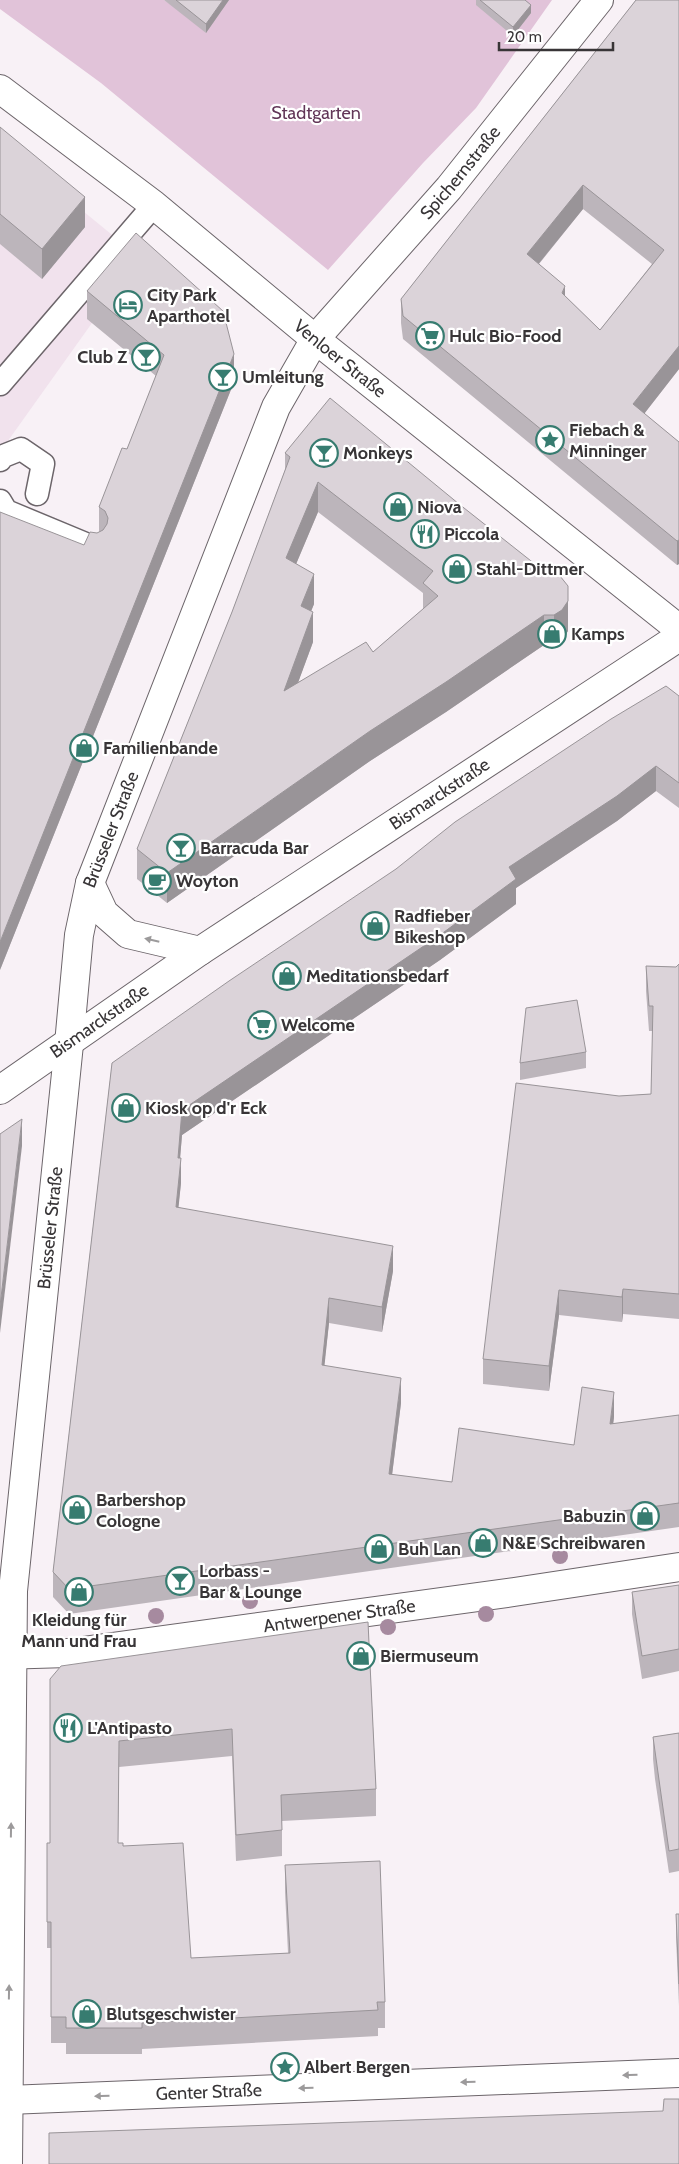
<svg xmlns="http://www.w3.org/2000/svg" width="679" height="2164" font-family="Cabin,sans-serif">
<rect width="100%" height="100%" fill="#f8f1f6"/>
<!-- built -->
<polygon fill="#f1e2ed" points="0,143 139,257 0,452"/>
<!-- green -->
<polygon fill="#e1c3d9" points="0,0 164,0 173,6 178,0 552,0 476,108 423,163 328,270 101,83 0,9"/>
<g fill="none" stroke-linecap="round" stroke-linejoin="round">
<defs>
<g id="service">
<polyline points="0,384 154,205"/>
<polyline points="0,460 1,457 21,449 43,464 37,494"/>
<polyline points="0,501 6,511 95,548"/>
</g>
<g id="minor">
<path id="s1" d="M315,339l134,-151 150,-188"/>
<polyline points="90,883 104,913 128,934 200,951"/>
<path id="s2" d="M0,1655l68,-2 446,-61 165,-25"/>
<path id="s3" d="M8,2100l671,-27"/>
<path id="s4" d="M8,2164l5,-573 56,-547"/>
</g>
<g id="tertiary">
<path id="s5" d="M0,89l154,116 161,134 364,290"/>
<path id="s6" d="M69,1044l10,-109 11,-52 186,-476 39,-68"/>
</g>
<g id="secondary">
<path id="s7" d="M0,1090l200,-139 479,-314"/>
</g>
</defs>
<!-- service casing -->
<use href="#service" stroke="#6c656a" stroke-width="25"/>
<!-- minor casing -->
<use href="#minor" stroke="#6c656a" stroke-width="30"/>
<!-- tertiary casing -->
<use href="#tertiary" stroke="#6c656a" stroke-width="30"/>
<!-- secondary casing -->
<use href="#secondary" stroke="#6c656a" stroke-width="30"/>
<!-- service -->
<use href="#service" stroke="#fff" stroke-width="22"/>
<!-- minor -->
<use href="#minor" stroke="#fff" stroke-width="28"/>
<!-- tertiary -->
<use href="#tertiary" stroke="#fff" stroke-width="28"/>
<!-- secondary -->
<use href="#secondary" stroke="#fff" stroke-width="28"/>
</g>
<!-- trees -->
<g fill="#a68a9f">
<circle cx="560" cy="1556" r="8"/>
<circle cx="250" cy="1601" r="8"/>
<circle cx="486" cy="1614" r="8"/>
<circle cx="156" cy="1616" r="8"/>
<circle cx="388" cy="1627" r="8"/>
</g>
<!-- wall -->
<g fill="#bcb5bb" fill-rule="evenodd">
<polygon points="164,0 229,0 206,33"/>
<polygon points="476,0 525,0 531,13 513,36 476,5"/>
<path d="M636,0l43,369 -35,45 35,28v122l-2,1 -274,-226 -2,-16v-24zM583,209l69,55 -52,66 -35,-34 -26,-32z"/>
<polygon points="0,127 85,227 42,279 0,244"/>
<polygon points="87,291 234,382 0,970 84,545 99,532 99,507 127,449 156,376 87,319"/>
<path d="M285,453l174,51 109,127 -6,9 -8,5h-10l-98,67 -76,49 -203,142 -30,-24v-30l95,-237 53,-142zM318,512l105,81v16l-50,43 -75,30 15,-40 -2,-31 3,-7 -18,-40z"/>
<polygon points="679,696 679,808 656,791 617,821 516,888 516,904 440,960 182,1135 180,1158 181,1183 178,1207 393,1271 382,1332 329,1323 324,1365 401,1403 392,1475 452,1482 574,1445 614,1417 613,1424 679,1415 679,1527 69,1614 53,1597 53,1572 112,1063"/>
<polygon points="679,964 679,1319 623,1314 622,1322 559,1315 549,1391 483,1384 483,1359 619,1096 651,1094 653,1031 649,1031 646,991 646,966 676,967"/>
<polygon points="586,1052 586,1068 520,1080 520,1063"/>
<polygon points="679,1585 679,1671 642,1679 632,1614 632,1592"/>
<polygon points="368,1622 376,1789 376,1816 282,1821 282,1856 236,1861 232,1756 119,1767 118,1843 123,1846 191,1958 288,1953 285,1892 285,1865 385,2002 385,2028 378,2028 378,2036 142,2049 142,2054 66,2054 66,2043 51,2043 51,1948 47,1948 47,1843 50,1843 50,1679"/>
<polygon points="679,1733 679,1871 669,1873 655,1779 653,1759 653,1737"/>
<polygon points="676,1914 679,1914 679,2006 676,1937"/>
</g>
<!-- shaded-wall -->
<g fill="#999498">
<polygon points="223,0 229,0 206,33 206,24"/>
<polygon points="531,5 531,13 513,36 513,27"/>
<polygon points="583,185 583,209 527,278 527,254"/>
<polygon points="85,197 85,227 42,279 42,249"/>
<polygon points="565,286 565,309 562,293"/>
<polygon points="679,346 679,369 633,428 633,404"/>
<polygon points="234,354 234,382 0,970 0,942"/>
<polygon points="318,482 318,512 286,588 286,558"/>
<polygon points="679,540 679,564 677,565 677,541"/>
<polygon points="314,574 314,604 301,636 301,606"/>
<polygon points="568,601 568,631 562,640 554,645 554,615"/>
<polygon points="313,612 313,642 284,721 284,691"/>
<polygon points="544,615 544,645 446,712 370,761 167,903 167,873 370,731"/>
<polygon points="656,766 656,791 617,821 516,888 516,904 440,960 182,1135 178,1183 178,1158 182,1110 509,867"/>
<polygon points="22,1119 22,1146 0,1333 0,1306"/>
<polygon points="181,1158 181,1183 176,1232 176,1207"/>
<polygon points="393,1246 393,1271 382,1332 382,1307"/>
<polygon points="623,1289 623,1314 622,1322 622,1297"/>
<polygon points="559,1290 559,1315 549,1391 549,1366"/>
<polygon points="329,1298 329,1323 322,1389 322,1365"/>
<polygon points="401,1378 401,1403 389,1499 389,1474"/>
<polygon points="614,1392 614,1417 610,1449 610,1424"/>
</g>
<!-- building -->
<g fill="#dbd3d9" stroke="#999498" fill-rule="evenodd">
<polygon points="176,0 223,0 206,24"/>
<polygon points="480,0 525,0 531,5 513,27"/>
<path d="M636,0h43v346l-46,58 46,38v98l-2,1 -274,-225 -2,-17zM583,185l81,65 -64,80 -38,-37 3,-7 -38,-32z"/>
<polygon points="0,127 85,197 42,249 0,214"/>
<polygon points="136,233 223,311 234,354 0,942 0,512 84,545 90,532 97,533 103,530 107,524 108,518 105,511 99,507 122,448 127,449 164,355 87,291"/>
<path d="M330,398l129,106 86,68 15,4 8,10v15l-6,9 -8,5h-10l-98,67 -76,49 -203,142 -30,-24 95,-237 58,-155 -5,-4zM318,482l115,89 -10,12 15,13 -65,56 -7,-10 -82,49 29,-79 -12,-6 13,-32 -28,-16z"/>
<polygon points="666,686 679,696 679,783 656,766 617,796 509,867 516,879 440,935 182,1110 178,1158 181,1158 176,1207 393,1246 382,1307 329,1298 322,1365 401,1378 389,1474 452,1482 459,1428 574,1445 582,1387 614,1392 610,1424 679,1415 679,1503 69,1589 53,1572 112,1063 229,981 396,869 455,822 611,719"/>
<polygon points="679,964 679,1294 623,1289 622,1297 559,1290 549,1366 483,1359 516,1083 619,1096 651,1094 653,1006 649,1006 646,966 676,967"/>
<polygon points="577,1000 586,1052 520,1063 526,1008"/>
<polygon points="22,1119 0,1306 0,1134"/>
<polygon points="679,1585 679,1649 642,1656 632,1592"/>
<polygon points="368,1622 376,1789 281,1795 282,1830 236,1835 232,1729 119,1741 118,1843 123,1843 123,1846 183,1843 191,1958 290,1953 285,1865 380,1861 385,2002 377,2002 378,2010 142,2023 142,2028 66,2028 66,2017 51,2017 51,1922 47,1922 47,1843 50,1843 50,1679 61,1666"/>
<polygon points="679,1733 679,1849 669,1851 653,1737"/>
<polygon points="676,1914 679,1914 679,1984"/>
<polygon points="664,2099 679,2099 679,2164 49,2164 49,2133 663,2111"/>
</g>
<!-- one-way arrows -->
<defs><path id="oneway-solid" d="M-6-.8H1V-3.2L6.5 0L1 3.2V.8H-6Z" transform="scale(1.25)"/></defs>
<g fill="#9c9a9b">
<use href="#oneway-solid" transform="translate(152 940) rotate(-167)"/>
<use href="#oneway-solid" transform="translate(11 1830) rotate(-89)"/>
<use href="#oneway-solid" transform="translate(9 1992) rotate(-89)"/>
<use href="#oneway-solid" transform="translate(630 2075) rotate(178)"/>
<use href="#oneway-solid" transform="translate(468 2082) rotate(178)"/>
<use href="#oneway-solid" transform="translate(306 2088) rotate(178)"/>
<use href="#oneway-solid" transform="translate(102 2096) rotate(178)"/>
</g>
<!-- icons -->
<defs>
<symbol id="hotel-ring" viewBox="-11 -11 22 22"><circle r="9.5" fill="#fff" stroke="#377c70" stroke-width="1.5"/><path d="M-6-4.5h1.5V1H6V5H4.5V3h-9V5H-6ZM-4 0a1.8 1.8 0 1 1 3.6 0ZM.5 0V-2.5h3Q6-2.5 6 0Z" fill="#377c70"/></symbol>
<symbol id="supermarket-ring" viewBox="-11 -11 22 22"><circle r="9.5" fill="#fff" stroke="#377c70" stroke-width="1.5"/><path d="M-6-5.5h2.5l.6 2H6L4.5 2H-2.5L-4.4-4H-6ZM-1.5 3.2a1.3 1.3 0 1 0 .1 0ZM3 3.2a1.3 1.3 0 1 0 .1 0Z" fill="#377c70"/></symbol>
<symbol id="bar-ring" viewBox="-11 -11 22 22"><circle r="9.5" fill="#fff" stroke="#377c70" stroke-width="1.5"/><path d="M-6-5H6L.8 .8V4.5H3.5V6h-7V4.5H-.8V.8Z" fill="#377c70"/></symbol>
<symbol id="sight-ring" viewBox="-11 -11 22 22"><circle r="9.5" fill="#fff" stroke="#377c70" stroke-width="1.5"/><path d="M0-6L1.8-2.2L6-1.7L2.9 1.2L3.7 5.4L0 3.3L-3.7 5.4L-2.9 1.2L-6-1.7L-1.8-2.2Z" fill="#377c70"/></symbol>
<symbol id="shop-ring" viewBox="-11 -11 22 22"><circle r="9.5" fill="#fff" stroke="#377c70" stroke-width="1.5"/><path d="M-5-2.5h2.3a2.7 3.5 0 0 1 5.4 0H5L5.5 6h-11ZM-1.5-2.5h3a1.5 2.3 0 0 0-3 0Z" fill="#377c70"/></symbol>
<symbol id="restaurant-ring" viewBox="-11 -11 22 22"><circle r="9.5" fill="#fff" stroke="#377c70" stroke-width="1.5"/><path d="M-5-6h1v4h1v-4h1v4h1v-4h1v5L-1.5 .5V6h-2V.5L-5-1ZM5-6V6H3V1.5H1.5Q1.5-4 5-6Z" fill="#377c70"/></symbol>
<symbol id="cafe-ring" viewBox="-11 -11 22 22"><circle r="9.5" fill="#fff" stroke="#377c70" stroke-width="1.5"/><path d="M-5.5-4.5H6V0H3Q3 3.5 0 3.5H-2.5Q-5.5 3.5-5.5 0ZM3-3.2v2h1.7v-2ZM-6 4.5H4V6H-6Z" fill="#377c70"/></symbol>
</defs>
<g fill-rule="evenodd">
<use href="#hotel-ring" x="112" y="289" width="32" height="32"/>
<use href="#supermarket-ring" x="414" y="320" width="32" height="32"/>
<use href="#bar-ring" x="130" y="341" width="32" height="32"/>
<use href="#bar-ring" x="207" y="361" width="32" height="32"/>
<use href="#sight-ring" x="534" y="424" width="32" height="32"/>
<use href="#bar-ring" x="308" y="437" width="32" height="32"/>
<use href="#shop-ring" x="382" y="491" width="32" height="32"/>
<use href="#restaurant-ring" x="409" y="518" width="32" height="32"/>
<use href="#shop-ring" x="441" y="553" width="32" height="32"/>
<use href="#shop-ring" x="536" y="618" width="32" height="32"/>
<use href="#shop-ring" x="68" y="732" width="32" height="32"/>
<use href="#bar-ring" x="165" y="832" width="32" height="32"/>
<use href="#cafe-ring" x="141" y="865" width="32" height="32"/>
<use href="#shop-ring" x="359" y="910" width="32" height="32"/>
<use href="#shop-ring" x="271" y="960" width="32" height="32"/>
<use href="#supermarket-ring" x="246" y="1009" width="32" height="32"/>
<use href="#shop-ring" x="110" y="1092" width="32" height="32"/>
<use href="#shop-ring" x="61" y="1494" width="32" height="32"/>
<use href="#shop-ring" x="629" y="1500" width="32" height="32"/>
<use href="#shop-ring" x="467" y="1527" width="32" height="32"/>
<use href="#shop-ring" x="363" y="1533" width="32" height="32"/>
<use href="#bar-ring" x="164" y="1565" width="32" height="32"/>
<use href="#shop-ring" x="63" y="1576" width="32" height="32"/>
<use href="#shop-ring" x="345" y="1640" width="32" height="32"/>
<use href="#restaurant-ring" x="52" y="1712" width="32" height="32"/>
<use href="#shop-ring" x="71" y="1998" width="32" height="32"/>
<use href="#sight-ring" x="269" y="2051" width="32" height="32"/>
</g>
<g text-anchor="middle" stroke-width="4.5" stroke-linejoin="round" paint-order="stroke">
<!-- park labels -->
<g font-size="18" fill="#623658" stroke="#fff">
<text x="316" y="119">Stadtgarten</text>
</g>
<!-- street labels -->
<g font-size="18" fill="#383537" stroke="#fff">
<text dy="6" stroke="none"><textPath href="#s1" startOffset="221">Spichernstraße</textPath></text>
<text dy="6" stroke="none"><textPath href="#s5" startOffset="434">Venloer Straße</textPath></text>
<text dy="6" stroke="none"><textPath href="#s7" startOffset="530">Bismarckstraße</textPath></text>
<text dy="6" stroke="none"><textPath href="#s6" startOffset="220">Brüsseler Straße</textPath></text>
<text dy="6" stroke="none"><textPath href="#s7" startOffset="121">Bismarckstraße</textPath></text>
<text dy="6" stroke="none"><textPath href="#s4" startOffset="938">Brüsseler Straße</textPath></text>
<text dy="6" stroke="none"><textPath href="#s2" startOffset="342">Antwerpener Straße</textPath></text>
<text dy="6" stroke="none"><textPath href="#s3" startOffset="201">Genter Straße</textPath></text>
</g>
<!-- poi labels -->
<g font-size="18" font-weight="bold" fill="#383537" stroke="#fff" text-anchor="start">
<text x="147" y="301">City Park<tspan x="147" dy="21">Aparthotel</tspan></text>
<text x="449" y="342">Hulc Bio-Food</text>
<text x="127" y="363" text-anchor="end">Club Z</text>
<text x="242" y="383">Umleitung</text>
<text x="569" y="436">Fiebach &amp;<tspan x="569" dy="21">Minninger</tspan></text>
<text x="343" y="459">Monkeys</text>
<text x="417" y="513">Niova</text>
<text x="444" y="540">Piccola</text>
<text x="476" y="575">Stahl-Dittmer</text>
<text x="571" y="640">Kamps</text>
<text x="103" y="754">Familienbande</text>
<text x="200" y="854">Barracuda Bar</text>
<text x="176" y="887">Woyton</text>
<text x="394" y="922">Radfieber<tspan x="394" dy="21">Bikeshop</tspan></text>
<text x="306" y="982">Meditationsbedarf</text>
<text x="281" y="1031">Welcome</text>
<text x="145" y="1114">Kiosk op d'r Eck</text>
<text x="96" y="1506">Barbershop<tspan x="96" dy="21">Cologne</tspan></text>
<text x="626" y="1522" text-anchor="end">Babuzin</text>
<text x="502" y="1549">N&amp;E Schreibwaren</text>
<text x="398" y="1555">Buh Lan</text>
<text x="199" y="1577">Lorbass -<tspan x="199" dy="21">Bar &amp; Lounge</tspan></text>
<text x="79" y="1626" text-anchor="middle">Kleidung für<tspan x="79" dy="21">Mann und Frau</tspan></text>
<text x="380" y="1662">Biermuseum</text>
<text x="87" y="1734">L'Antipasto</text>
<text x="106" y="2020">Blutsgeschwister</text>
<text x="304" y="2073">Albert Bergen</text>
</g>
</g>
<!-- scale -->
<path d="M499 42v8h114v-8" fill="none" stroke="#383537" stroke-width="2.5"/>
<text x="507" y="42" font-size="15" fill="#383537" stroke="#ffffff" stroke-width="4" paint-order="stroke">20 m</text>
</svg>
